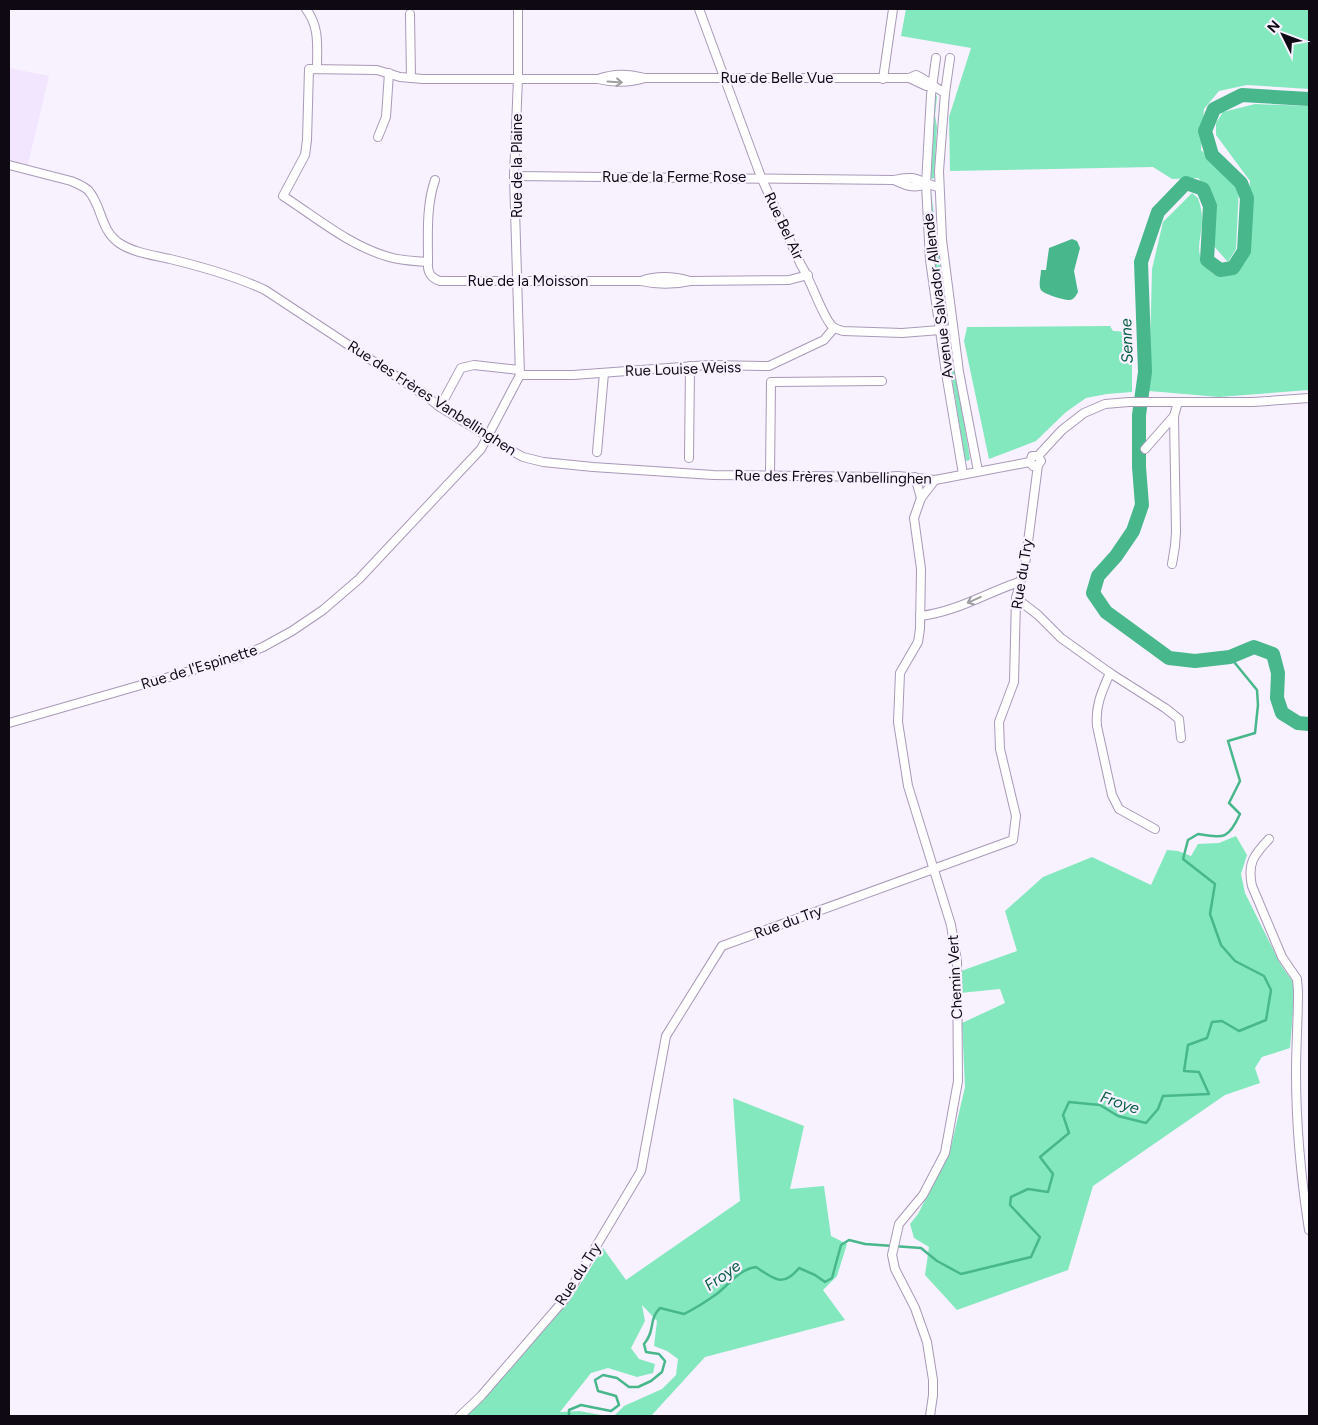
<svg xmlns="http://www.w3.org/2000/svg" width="1318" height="1425" font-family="Figtree,sans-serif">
<rect width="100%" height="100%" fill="#f8f1ff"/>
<!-- built -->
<polygon fill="#f2e6ff" points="9,68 49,76 27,168 9,163"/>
<!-- green -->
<g fill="#84e8be">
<polygon points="906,9 1309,9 1309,89 1247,85 1219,91 1204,109 1201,150 1239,187 1236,249 1228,262 1211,243 1212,194 1198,178 1172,179 1153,167 950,171 949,117 971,48 901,36"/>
<polygon points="935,94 937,96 935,115 937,127 934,178 932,179 929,177"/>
<path d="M1255,104l54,2v284l-90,7 -70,-6 3,-122 11,-47 29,-29 6,5c2,6 4,13 4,20 0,25 -12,38 13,57l11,-1 18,-11 6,-82 -34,-46v-12l7,-11z"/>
<polygon points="928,190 931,191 946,314 942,313 933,253"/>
<polygon points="1110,326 1113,331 1132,332 1132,392 1107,394 1086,398 1066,412 1036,441 989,459 964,341 967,327"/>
<polygon points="946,341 948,343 951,364 956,373 970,459 968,461 965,460"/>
<polygon points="1236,836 1247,855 1241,874 1245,893 1281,965 1293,982 1294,1000 1290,1048 1262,1057 1255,1068 1260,1083 1225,1095 1093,1186 1068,1270 957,1310 925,1275 929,1247 914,1238 910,1224 918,1214 950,1151 965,1087 962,1023 1005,1003 1000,989 960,993 961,971 1017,951 1005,911 1043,877 1092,857 1151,885 1167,850 1178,851 1191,856 1198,844 1219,843"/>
<polygon points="733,1098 804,1126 790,1189 824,1186 831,1236 847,1244 837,1276 823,1290 845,1320 705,1357 651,1416 614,1416 624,1406 662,1389 676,1375 678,1359 667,1351 654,1346 657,1321 642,1305 645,1321 631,1348 639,1359 655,1364 653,1373 637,1377 608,1368 591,1373 560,1412 579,1411 607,1416 465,1416 480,1403 570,1300 603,1248 626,1280 740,1201"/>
</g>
<!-- water -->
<path fill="#48b78c" d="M1072,239l5,2 3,7 -6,23 4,21c-2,3 -3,7 -8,8 -3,1 -27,-6 -29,-10 -3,-5 0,-14 0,-20h5l3,-22z"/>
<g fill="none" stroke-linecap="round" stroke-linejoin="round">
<!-- stream -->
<path stroke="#48b78c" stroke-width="2.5" d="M569,1416v-6l12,-5 30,6 8,-6 -3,-9 -18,-5 -3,-11 8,-5 14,3 12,9h9l13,-6 11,-9 3,-11 -6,-7 -13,-2 -2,-8c12,-14 4,-24 16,-36l24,6c12,-6 23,-13 34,-21 12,-10 22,-24 38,-26 18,12 27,21 43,1l16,7 10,7 7,-4 9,-33 8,-5 16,4 56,4 16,13 24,13 70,-17 9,-20 -30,-32 1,-8 17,-8 20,3 5,-18 -13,-17 29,-24 -6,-18 6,-13 31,3 18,11 28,7 12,-14 5,-13 46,-2 -10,-22 -15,-1 4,-26 19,-7 5,-16 10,-1 17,10 27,-11 5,-30 -7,-14 -29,-15 -14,-16 -11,-31 5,-30 -32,-25 5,-19 10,-6c26,4 30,6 42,-20l-11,-11 11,-22 -12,-40 27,-8 3,-28 -1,-15 -27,-33"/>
<!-- river -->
<polyline stroke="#48b78c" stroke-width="14" points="1309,99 1242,95 1214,109 1205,131 1212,155 1241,183 1247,198 1244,251 1233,268 1220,270 1207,260 1210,206 1203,189 1186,183 1158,212 1141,262 1145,372 1139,415 1139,467 1142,505 1133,531 1116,556 1098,576 1093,593 1106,612 1169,658 1195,661 1230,657 1254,647 1273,654 1278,673 1277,698 1282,713 1298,723 1309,724"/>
<defs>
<g id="street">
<path d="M306,9c14,18 11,38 11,60"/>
<path d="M699,9l62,168 40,88c10,15 21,51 31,61 3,3 7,4 11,5l59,2 51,-4"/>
<polyline points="410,14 411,78"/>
<polyline points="936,58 931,95 926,184 930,260 946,373 963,474"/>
<polyline points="950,58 945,93 939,171 942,240 959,372 978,471"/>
<path d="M645,78c-16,5 -31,5 -47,1 17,-6 30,-5 47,-1h264l7,-3c11,5 18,12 29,18"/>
<polyline points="909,78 926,86 932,86"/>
<path d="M598,79h-175l-23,-2 -23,-7 -68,-1 -2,71 -2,15 -22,41c34,22 67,50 106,61 13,4 26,4 39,5 -1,11 3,16 12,19h201"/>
<polyline points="883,79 893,9"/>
<polyline points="378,137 386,117 389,73"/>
<path d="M9,165l62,16c5,2 12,5 17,9 14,15 12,40 31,53 15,10 34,12 51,16 33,8 65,17 95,31l161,106 14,11 65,40 18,10 20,5 50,5 120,8 168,2 17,-1 37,4 95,-18 3,4 5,-1"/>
<polyline points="514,176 894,180"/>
<path d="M926,184c-12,5 -20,2 -32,-4 24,-6 24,2 44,7"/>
<path d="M428,262c0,-27 -2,-56 7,-82"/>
<path d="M690,281c-17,-5 -32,-6 -49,0 17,4 31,4 49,0l99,-1 19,-5"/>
<polyline points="520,375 573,375 709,365 769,366 824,340 834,328"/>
<polyline points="440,407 461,368 474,365 519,370"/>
<polyline points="1145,449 1174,416"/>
<polyline points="597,452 604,373"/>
<polyline points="689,458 690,366"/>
<polyline points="1030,462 1032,456 1038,456 1062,430 1084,413 1105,404 1129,402 1253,402 1309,398"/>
<polyline points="770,475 771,382 882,381"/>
<polyline points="915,477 921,498"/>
<polyline points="1172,564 1175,546 1176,532 1174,416 1178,402"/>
<polyline points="1016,598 1038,615 1061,638 1110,673 1165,708 1179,719 1181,738"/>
<path d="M920,616c36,-4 66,-23 99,-34"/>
<path d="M1110,673c-8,18 -15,33 -13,53l15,69 7,14 36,20"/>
<polyline points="9,723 235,658 263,647 292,631 323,610 359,579 481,449 520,375 514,176 518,78 518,9"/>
<path d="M1269,839c-15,16 -22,24 -17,47l30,71 15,22 1,13c0,27 -2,54 -2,81 0,53 5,105 13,157"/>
<polyline points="460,1416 481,1396 564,1300 641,1171 666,1036 722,946 1013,840 1016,816 1000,749 999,722 1014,682 1016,598 1025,565 1038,465 1041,461 1038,456"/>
<polyline points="930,1416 933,1395 933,1380 927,1342 915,1308 895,1269 892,1255 899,1224 923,1195 945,1153 958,1081 957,961 951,925 908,786 898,722 900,673 918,642 920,629 921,569 914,518 921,498 935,480"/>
</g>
</defs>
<!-- street casing -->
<use href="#street" stroke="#a999b9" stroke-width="10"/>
<!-- street -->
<use href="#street" stroke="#fff" stroke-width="8"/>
</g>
<!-- one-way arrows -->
<defs><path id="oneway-shaft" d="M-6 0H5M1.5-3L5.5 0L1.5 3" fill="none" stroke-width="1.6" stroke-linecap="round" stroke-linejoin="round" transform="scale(1.25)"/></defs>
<g stroke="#9f9da1">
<use href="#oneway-shaft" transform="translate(615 82) rotate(4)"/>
<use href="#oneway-shaft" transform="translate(974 600) rotate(156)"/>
</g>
<g text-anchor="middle" stroke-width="4.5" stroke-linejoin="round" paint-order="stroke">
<!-- street labels -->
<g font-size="15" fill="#0f0914" stroke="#f8f1ff">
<text x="777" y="83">Rue de Belle Vue</text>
<text transform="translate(517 166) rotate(-90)" y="5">Rue de la Plaine</text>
<text x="674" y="182">Rue de la Ferme Rose</text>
<text transform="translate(784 226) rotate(65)" y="5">Rue Bel Air</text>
<text x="528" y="286">Rue de la Moisson</text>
<text transform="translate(938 296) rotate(-97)" y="5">Avenue Salvador Allende</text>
<text transform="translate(683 369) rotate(-2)" y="5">Rue Louise Weiss</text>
<text transform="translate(432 398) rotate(33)" y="5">Rue des Frères Vanbellinghen</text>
<text transform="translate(833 477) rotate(1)" y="5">Rue des Frères Vanbellinghen</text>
<text transform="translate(1022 574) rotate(-81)" y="5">Rue du Try</text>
<text transform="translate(199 667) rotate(-17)" y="5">Rue de l'Espinette</text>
<text transform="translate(788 922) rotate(-20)" y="5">Rue du Try</text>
<text transform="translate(955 977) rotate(-93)" y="5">Chemin Vert</text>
<text transform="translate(578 1274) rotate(-57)" y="5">Rue du Try</text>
</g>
<!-- water labels -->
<g font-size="16" font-style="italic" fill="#045f43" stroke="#f8f1ff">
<text transform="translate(1126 341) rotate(-92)" y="6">Senne</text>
<text transform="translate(1120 1102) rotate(19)" y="6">Froye</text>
<text transform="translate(722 1275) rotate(-36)" y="6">Froye</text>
</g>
</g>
<!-- border -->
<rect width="1318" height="1425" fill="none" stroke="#0f0914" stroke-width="20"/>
<!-- north arrow -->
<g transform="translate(1283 35) rotate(312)" stroke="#f8f1ff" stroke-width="4" paint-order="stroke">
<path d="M0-4L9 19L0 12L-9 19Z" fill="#0f0914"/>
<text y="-8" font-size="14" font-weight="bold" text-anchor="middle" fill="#0f0914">N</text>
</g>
</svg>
